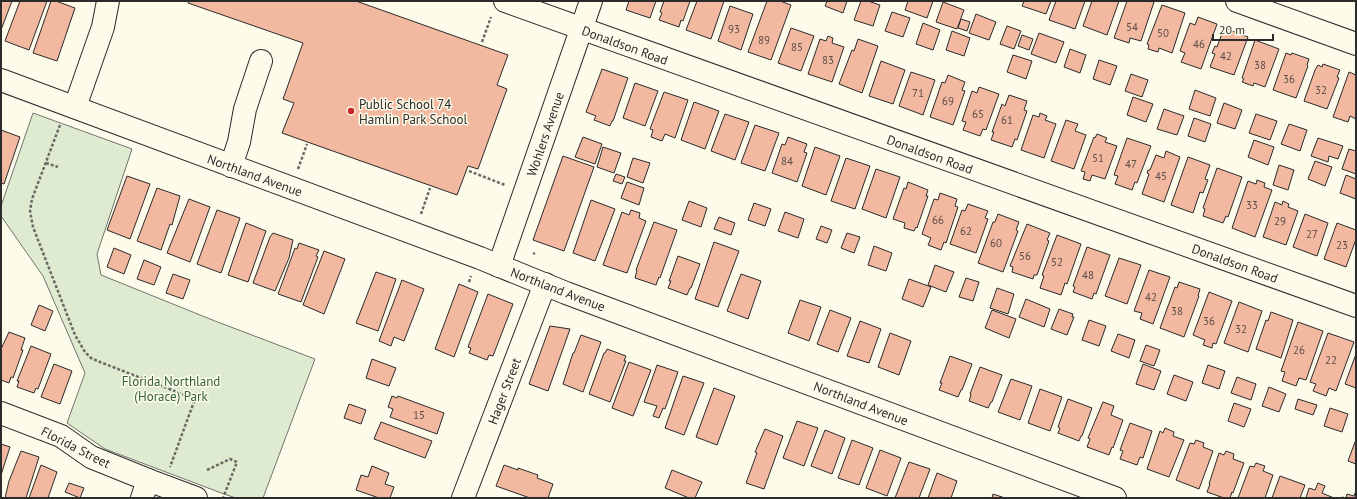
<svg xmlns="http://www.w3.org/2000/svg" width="1357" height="499" font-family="'PT Sans',sans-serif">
<rect width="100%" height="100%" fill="#fdfbea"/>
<!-- green -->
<polygon fill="#deebd1" stroke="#74746e" points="33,113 132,149 97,254 101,275 215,321 315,359 263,498 236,498 224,494 105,449 67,423 85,373 43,276 1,216 1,206"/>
<!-- building -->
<g fill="#f2b8a0" stroke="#2b2b2b">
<polygon points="1,1 12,1 1,30"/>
<polygon points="20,1 47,1 29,50 5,41"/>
<polygon points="51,1 56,1 75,8 57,61 33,53"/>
<polygon points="189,1 356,1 508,55 497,85 507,89 478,169 468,166 457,195 282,133 294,103 283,99 303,43 188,3"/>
<polygon points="629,1 656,1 650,18 626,10"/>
<polygon points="664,1 690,1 683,21 681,20 679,27 659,20 662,13 660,12"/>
<polygon points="697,1 724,1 711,39 686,30"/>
<polygon points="767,1 780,1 791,5 771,60 748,52"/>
<polygon points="827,1 847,1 843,13 825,6"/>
<polygon points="861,1 868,1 880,5 873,26 854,20"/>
<polygon points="908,1 933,1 927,18 905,10"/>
<polygon points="1024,1 1051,1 1046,14 1022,6"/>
<polygon points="1056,1 1085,1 1075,29 1049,20"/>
<polygon points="1092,1 1119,1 1107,35 1083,26"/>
<polygon points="1127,1 1151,1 1154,2 1141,41 1130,38 1129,43 1114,38"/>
<polygon points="943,2 964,10 957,29 936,22"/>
<polygon points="1162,5 1185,13 1172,53 1159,48 1158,52 1148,49 1149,45 1147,44"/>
<polygon points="730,6 753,14 741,50 718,41"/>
<polygon points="892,12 910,18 903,37 885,31"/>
<polygon points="976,14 996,22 989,40 969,33"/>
<polygon points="1198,17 1217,24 1201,69 1181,62 1185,53 1180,51 1190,23 1195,25"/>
<polygon points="961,19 970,22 967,31 958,28"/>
<polygon points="923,23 940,30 933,50 916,44"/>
<polygon points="1007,26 1021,31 1014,49 1000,44"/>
<polygon points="791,28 814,36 801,71 778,63"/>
<polygon points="1224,28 1248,37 1234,75 1210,67 1215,54 1212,53 1215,46 1217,47"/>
<polygon points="952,31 970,38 964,56 946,50"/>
<polygon points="1039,33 1064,42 1056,63 1031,54"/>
<polygon points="1022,35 1033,39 1029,50 1018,46"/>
<polygon points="828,36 833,38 832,43 844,47 832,82 808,74 820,39 826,41"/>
<polygon points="858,39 878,46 862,93 839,84 852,50 854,51"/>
<polygon points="1255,40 1279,49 1265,87 1254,83 1253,86 1242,82 1244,79 1242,78"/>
<polygon points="1070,49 1086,55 1080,73 1064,67"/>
<polygon points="1286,53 1291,55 1292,53 1309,59 1307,65 1308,66 1296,98 1273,90"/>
<polygon points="1013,55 1032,61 1026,79 1007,72"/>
<polygon points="1099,60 1117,66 1110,85 1093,79"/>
<polygon points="881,61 905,70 893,104 869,96"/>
<polygon points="1323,64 1340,70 1337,77 1339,78 1327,109 1304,101 1315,70 1318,65 1322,67"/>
<polygon points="602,69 628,78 613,121 612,121 610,126 594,120 596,116 586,112"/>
<polygon points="911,72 935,80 923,115 899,106"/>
<polygon points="1349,72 1356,75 1356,119 1350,116 1348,122 1333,117"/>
<polygon points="1131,74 1148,80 1142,97 1125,91"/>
<polygon points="948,75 965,82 962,90 965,91 953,125 930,117 942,82 945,83"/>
<polygon points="635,83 658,91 645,126 623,118"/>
<polygon points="979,87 999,94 986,130 983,129 980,136 963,130 966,122 962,121 972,91 977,93"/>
<polygon points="1195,90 1216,98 1210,116 1189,109"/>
<polygon points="664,92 688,100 675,138 665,134 662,141 651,137 653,130 650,129"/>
<polygon points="1009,95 1027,101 1024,110 1027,111 1017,140 1015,139 1012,147 991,140 994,132 992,132 1002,104 1005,106"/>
<polygon points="1133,97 1153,104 1146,122 1127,115"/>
<polygon points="694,102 719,111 705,149 681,140"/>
<polygon points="1224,103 1242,110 1235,129 1217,123"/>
<polygon points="1164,109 1184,116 1177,135 1157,129"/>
<polygon points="1040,113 1047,116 1045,120 1056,124 1044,158 1021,150 1033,115 1039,117"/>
<polygon points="725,114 749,122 735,160 711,151"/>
<polygon points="1256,114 1277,121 1270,140 1249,133"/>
<polygon points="1194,118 1211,124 1205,142 1188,136"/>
<polygon points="1066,120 1078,124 1075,131 1086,135 1074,169 1051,161"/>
<polygon points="1289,124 1307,130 1300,151 1281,144"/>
<polygon points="755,125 779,133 765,171 741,163"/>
<polygon points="1,130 20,137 4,184 1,183"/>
<polygon points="1097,134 1107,138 1105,142 1117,146 1105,179 1092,175 1090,181 1083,179 1085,172 1081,171 1094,137 1095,138"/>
<polygon points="583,137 602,144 595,164 575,157"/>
<polygon points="788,137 807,144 804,152 807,153 797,182 772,173 782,144 785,145"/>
<polygon points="1127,138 1151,146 1137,183 1135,182 1132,190 1115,184 1118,176 1114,175"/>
<polygon points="1318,138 1343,146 1338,159 1329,156 1328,162 1311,156"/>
<polygon points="1254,140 1274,147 1268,165 1248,157"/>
<polygon points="603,147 621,153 614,173 597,167"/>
<polygon points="815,147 840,156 826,195 802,186"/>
<polygon points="1349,149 1356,151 1356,174 1342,169"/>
<polygon points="1166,151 1180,157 1164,202 1142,194 1149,174 1147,173 1148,170 1150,170 1156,155 1164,158"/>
<polygon points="563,156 594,167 564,251 533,240"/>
<polygon points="1188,157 1210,165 1205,179 1208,180 1203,193 1200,192 1193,213 1171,205"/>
<polygon points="633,158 650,163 643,183 627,177"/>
<polygon points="846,158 870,166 855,209 831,201"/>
<polygon points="1315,161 1332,167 1325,186 1308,179"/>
<polygon points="1279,165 1294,170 1288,190 1273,185"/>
<polygon points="1217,168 1242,177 1228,217 1226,216 1223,223 1203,216 1205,209 1203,208"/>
<polygon points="876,169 900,177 886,218 862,209"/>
<polygon points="616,174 625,177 622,184 613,181"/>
<polygon points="1346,175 1356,179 1356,199 1340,193"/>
<polygon points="127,176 150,184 130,239 107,230"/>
<polygon points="1257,180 1265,183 1264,187 1272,190 1255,237 1232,228 1248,181 1256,184"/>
<polygon points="627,182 644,188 639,205 621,198"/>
<polygon points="908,182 928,190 926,196 928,196 917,228 916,227 914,231 904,228 905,223 893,219 904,188 906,189"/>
<polygon points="157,188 180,196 172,225 170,224 161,250 137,241"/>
<polygon points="940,193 957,199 955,206 958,207 946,243 944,242 941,250 928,245 931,238 922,234 934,199 938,200"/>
<polygon points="189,199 210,207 190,262 167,253"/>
<polygon points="591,200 615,209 595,261 573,253"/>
<polygon points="689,201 707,208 701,227 682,220"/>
<polygon points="1283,201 1289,204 1288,207 1298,211 1286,245 1263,237 1275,202 1282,205"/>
<polygon points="754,203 771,209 765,226 748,220"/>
<polygon points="968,204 988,211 985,218 988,219 976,253 950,244 962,210 965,211"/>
<polygon points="217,210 240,218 221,273 197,264"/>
<polygon points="631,210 640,213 639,218 646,221 627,273 603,265 622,212 629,215"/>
<polygon points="785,212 804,219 798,238 778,231"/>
<polygon points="998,214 1019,222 1016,230 1018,231 1003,272 978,263 993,222 995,222"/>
<polygon points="1305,214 1328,223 1317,256 1293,247"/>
<polygon points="719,217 735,223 731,235 714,229"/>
<polygon points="654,222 677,230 660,278 659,277 656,285 635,278 637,270 636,270"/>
<polygon points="246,223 266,231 248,282 228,275"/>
<polygon points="1337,223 1356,230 1356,239 1346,267 1324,259"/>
<polygon points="1027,224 1050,233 1047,240 1049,241 1037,275 1034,275 1033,279 1012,272 1013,267 1010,266"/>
<polygon points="821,226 832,230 827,243 816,239"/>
<polygon points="273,233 293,240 289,258 275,291 253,283 270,237"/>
<polygon points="847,233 860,237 854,253 841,248"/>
<polygon points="1057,235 1081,244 1067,284 1065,283 1061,295 1040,288 1044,276 1042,275"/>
<polygon points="714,242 739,251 718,307 695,299"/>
<polygon points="299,243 319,250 316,256 318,257 301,302 278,294 295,248 297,249"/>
<polygon points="874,246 892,253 886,271 868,265"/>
<polygon points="1087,247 1110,255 1096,294 1094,293 1092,299 1073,292 1075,287 1073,286"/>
<polygon points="114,248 131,255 124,274 107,267"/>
<polygon points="324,251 345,259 324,314 303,305"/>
<polygon points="678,256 700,264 691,288 690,288 687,295 668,288 671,281 669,281"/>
<polygon points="1119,258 1141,265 1127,304 1105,296"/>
<polygon points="144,260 161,267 154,285 137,279"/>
<polygon points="935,265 954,272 946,292 928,285"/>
<polygon points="1149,270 1170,277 1153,324 1140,319 1142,313 1134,311"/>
<polygon points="376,272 396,279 378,331 356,323"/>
<polygon points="173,274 190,280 183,299 166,293"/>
<polygon points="741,274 761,281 748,319 727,311"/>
<polygon points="966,278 979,282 973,301 959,297"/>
<polygon points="909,279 931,287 923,307 902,299"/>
<polygon points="402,280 424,289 404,341 394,337 391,346 379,341"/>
<polygon points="1179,282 1200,289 1198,296 1199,296 1184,337 1160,328 1175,287 1177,288"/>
<polygon points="459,284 478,292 454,357 435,349"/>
<polygon points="997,288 1014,294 1008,314 990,308"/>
<polygon points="1209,292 1232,301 1216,344 1213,343 1212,348 1203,345 1205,340 1193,335"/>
<polygon points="488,294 513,304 493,356 489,355 487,360 469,353 471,348 468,347"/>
<polygon points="1026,299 1050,309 1044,327 1019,317"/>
<polygon points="800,300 821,307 809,341 788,333"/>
<polygon points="1239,302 1262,311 1248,352 1224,343"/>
<polygon points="39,305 53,311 45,331 31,325"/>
<polygon points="1059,309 1073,314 1072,317 1074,317 1067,335 1051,329"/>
<polygon points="830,310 851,318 838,352 817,344"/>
<polygon points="992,310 1016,319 1009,338 985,328"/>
<polygon points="1271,312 1293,320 1281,358 1256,349 1266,320 1268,321"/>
<polygon points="1089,320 1106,326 1099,346 1082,340"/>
<polygon points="860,321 881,329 869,363 847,356"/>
<polygon points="1298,322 1323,331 1306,380 1299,378 1296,386 1282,381 1285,372 1281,371"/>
<polygon points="550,326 570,329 548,391 529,384"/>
<polygon points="9,332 25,338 21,350 23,350 13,378 11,377 9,383 1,380 1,349"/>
<polygon points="890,333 911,341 899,375 878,367"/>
<polygon points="1328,333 1354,342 1336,391 1329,388 1326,396 1313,391 1316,384 1310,382"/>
<polygon points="1118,334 1135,340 1129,358 1111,351"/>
<polygon points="581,335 601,342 583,392 563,384 573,353 574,353"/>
<polygon points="1146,345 1160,350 1154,366 1140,361"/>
<polygon points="31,346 51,354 38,389 36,388 34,393 17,387 19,381 17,381"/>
<polygon points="607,349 626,356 624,361 626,361 610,402 589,394 604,353 605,353"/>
<polygon points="1356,354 1356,388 1345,384"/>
<polygon points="950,356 972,364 962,390 961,390 958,397 939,390 942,383 940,383"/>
<polygon points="372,359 396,368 389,386 366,378"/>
<polygon points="629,362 651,370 633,416 612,408"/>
<polygon points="54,364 72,371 60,404 41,397"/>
<polygon points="1143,364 1161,371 1154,390 1136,384"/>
<polygon points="657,365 678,372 665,409 663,408 659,418 653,416 657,406 644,402"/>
<polygon points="1208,365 1225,371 1219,389 1202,383"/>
<polygon points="980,367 1002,375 992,402 991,402 988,408 969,401 971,395 970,394"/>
<polygon points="1174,375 1193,382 1186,401 1167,394"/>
<polygon points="683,376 704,383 684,435 665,428"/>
<polygon points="1237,377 1256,384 1251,400 1231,393"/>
<polygon points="1011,379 1032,386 1020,420 998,412"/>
<polygon points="1269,387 1286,394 1279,412 1262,406"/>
<polygon points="714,388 735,396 717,445 696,437"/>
<polygon points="1040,389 1062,397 1050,431 1028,423"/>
<polygon points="392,396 397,398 398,396 444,413 437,434 390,417 393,409 388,407"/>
<polygon points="1068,399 1092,408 1082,436 1081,436 1079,441 1058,433 1060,428 1058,427"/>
<polygon points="1298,399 1317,405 1313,415 1295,409"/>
<polygon points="1103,402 1114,406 1111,415 1123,420 1113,448 1112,447 1109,455 1087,447 1090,439 1088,438"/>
<polygon points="1234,403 1251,409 1244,427 1228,421"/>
<polygon points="349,404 366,410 361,424 344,418"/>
<polygon points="1330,408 1348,414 1342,432 1324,426"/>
<polygon points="797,421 818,428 804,466 783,458"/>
<polygon points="381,422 432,441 425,458 374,439"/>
<polygon points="1130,423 1152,431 1143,458 1140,457 1137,465 1120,459 1123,451 1120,450"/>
<polygon points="1165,428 1174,432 1173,436 1184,440 1169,477 1147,469 1160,431 1163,433"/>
<polygon points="765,429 783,436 764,489 746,483 757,453 755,452"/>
<polygon points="825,430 845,438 832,474 811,466"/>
<polygon points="852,440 873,448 859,485 838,478"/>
<polygon points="1196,440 1204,443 1203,447 1213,451 1199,489 1176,480 1190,443 1194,444"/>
<polygon points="1355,442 1356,442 1356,464 1348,461"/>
<polygon points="1,444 10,447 1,475"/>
<polygon points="880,450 901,458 887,496 866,488"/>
<polygon points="21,451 39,457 26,498 5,498 9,481"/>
<polygon points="1226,451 1234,454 1233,459 1244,463 1233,493 1232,492 1230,498 1224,498 1207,492 1210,484 1209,484 1219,453 1224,455"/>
<polygon points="909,462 930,469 919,498 895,498"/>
<polygon points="1256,463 1265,466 1263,471 1273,475 1265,498 1238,498 1250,466 1254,467"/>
<polygon points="41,465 57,472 48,498 29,498"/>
<polygon points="504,465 518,470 518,468 538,475 537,478 553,484 548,498 530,498 496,486"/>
<polygon points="372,466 389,473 385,484 394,487 390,498 379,498 356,490 361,475 368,477"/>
<polygon points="672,470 702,482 695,498 689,498 665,488"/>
<polygon points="937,473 957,481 951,498 928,498"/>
<polygon points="1280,476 1305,485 1300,498 1272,498"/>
<polygon points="69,483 84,488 80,498 65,492"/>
<polygon points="1318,483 1325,486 1322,493 1334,498 1306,498 1309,488 1315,490"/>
<polygon points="1355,493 1356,498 1341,498 1342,497 1346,498 1347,494 1354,496"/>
<polygon points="993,494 1005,498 992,498"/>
</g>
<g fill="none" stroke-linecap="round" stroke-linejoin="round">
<defs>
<g id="minor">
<polyline points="505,1 1356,306"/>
<polyline points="1237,1 1356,44"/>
<polyline points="1,80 480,258 566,293 1115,498"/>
<polyline points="75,107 103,27 108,1"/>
<polyline points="231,166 239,142 245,109 261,61"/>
<polyline points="499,266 591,1"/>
<polyline points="1,413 61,436 91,457 148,480 196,498"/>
<polyline points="142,498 148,480"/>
<polyline points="463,498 545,284"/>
</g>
</defs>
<!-- minor casing -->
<use href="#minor" stroke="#2b2b2b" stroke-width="24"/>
<!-- path -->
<g stroke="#6a6964" stroke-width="2.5" stroke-dasharray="3 2" stroke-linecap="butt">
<polyline points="482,42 491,17"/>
<polyline points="60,125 32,199 30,211 33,227 75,335 85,352 91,358 100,362 195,399 170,467"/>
<polyline points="46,163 58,167"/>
<polyline points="298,169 307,144"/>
<polyline points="469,171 505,185"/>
<polyline points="421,214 430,188"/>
<polyline points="533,254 535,253"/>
<polyline points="469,282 471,276"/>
<polyline points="207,470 230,459 237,462 223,498"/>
</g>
<!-- minor -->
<use href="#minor" stroke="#fdfbea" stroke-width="22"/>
</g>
<!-- markers -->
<circle fill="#c62828" stroke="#fdfbea" stroke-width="1.5" cx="351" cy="111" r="4"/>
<g text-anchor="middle" stroke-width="3" stroke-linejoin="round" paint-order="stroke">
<!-- number labels -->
<g font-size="11" fill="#5d4e48">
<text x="1132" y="31">54</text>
<text x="734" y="33">93</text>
<text x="1163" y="37">50</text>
<text x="764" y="44">89</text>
<text x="1199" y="48">46</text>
<text x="797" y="51">85</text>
<text x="1226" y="60">42</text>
<text x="828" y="64">83</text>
<text x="1260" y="69">38</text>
<text x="1289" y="83">36</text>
<text x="1321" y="94">32</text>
<text x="918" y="97">71</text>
<text x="948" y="105">69</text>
<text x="978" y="118">65</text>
<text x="1007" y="124">61</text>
<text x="1098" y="162">51</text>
<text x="787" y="165">84</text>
<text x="1131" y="168">47</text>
<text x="1161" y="180">45</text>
<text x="1252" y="209">33</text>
<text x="938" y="224">66</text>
<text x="1280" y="225">29</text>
<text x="966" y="235">62</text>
<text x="1312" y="238">27</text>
<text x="996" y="247">60</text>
<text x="1342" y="249">23</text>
<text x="1025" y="260">56</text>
<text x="1057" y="266">52</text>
<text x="1088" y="279">48</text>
<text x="1151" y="301">42</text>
<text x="1177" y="315">38</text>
<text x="1209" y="325">36</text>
<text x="1241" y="333">32</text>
<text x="1299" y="354">26</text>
<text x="1331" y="364">22</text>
<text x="419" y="419">15</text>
</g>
<!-- street labels -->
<g font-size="13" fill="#2b2b2b" stroke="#fdfbea">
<text transform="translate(625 45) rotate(20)" y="5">Donaldson Road</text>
<text transform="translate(545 134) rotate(-71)" y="5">Wohlers Avenue</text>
<text transform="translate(930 154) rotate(20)" y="5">Donaldson Road</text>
<text transform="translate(255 175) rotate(20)" y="5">Northland Avenue</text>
<text transform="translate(1235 263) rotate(20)" y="5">Donaldson Road</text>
<text transform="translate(558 289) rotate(21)" y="5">Northland Avenue</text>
<text transform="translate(504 391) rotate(-69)" y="5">Hager Street</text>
<text transform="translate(861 403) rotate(21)" y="5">Northland Avenue</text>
<text transform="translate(76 447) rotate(27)" y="5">Florida Street</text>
</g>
<!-- poi labels -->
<g font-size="13" fill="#2b2b2b" stroke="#fdfbea" text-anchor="start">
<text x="359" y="109">Public School 74<tspan x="359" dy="15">Hamlin Park School</tspan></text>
</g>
<!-- park labels -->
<g font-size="13" fill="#34623c" stroke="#fdfbea">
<text x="171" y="386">Florida Northland<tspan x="171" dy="15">(Horace) Park</tspan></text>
</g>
</g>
<!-- border -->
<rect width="1357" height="499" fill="none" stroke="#2b2b2b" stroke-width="4"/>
<!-- scale -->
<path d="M1213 34v6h60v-6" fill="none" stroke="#2b2b2b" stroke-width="2"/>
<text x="1219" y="34" font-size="12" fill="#2b2b2b" stroke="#fdfbea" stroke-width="3" paint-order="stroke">20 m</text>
</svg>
